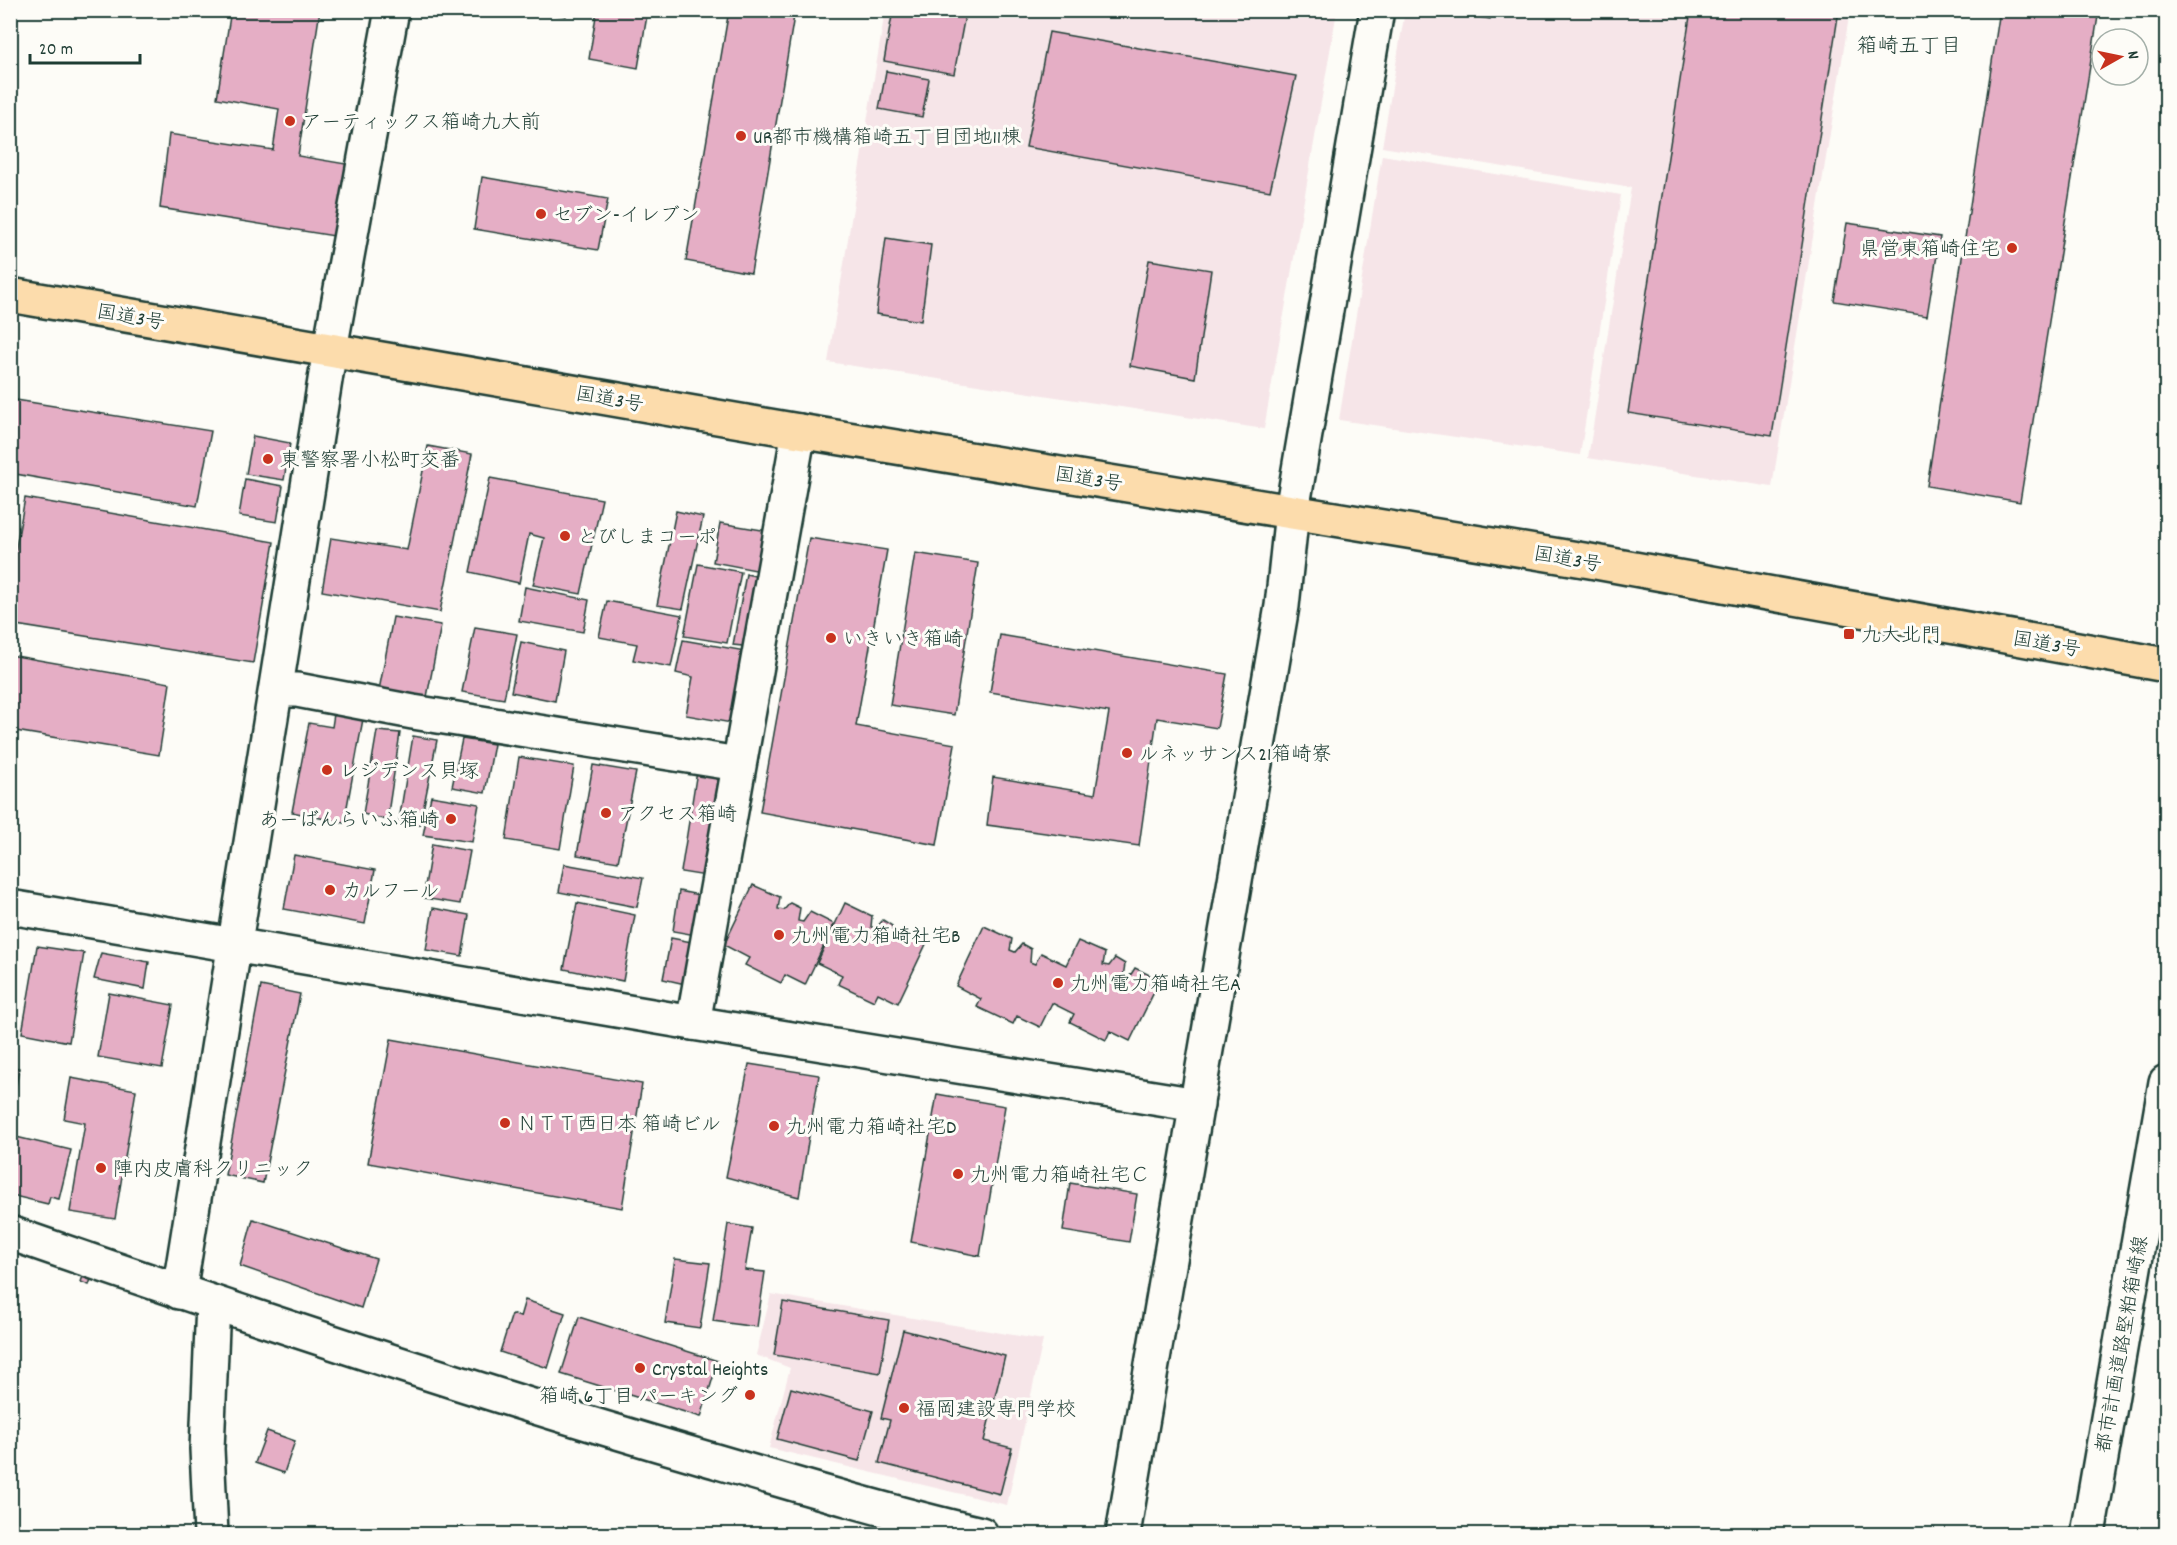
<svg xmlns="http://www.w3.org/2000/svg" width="2177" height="1545" font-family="Dekko,'Klee One',sans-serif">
<rect width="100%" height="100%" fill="#fdfcf7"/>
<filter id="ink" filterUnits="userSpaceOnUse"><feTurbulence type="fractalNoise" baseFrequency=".0167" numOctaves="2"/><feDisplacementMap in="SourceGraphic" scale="12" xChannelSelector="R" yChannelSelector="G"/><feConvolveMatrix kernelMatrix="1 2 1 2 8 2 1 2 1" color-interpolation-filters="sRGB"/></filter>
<g filter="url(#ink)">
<!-- built -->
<g fill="#f6e5e8">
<polygon points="885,11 1337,11 1264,429 828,362"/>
<polygon points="1405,11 1850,11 1772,487 1588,458 1631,188 1382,147"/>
<polygon points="1382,155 1621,195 1580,455 1339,420"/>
<polygon points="771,1294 1043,1340 1007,1505 769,1448 790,1368 756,1355"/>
</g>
<!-- building -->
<g fill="#e5aec5" stroke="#1f3d34" stroke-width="1.5">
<polygon points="231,10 320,10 298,156 346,164 334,236 160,208 169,134 273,150 279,109 217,98"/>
<polygon points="529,10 567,10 566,16"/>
<polygon points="597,10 648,10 638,68 589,59"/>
<polygon points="729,10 795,10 751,273 686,261"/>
<polygon points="893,10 966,10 954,74 884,61"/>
<polygon points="1433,10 1491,10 1490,19"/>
<polygon points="1691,10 1839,10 1772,436 1628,413"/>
<polygon points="2000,10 2099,10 2020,502 1927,486"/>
<polygon points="1049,32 1296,76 1270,191 1026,147"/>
<polygon points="886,71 929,79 922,117 879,109"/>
<polygon points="482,177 608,199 598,250 474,229"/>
<polygon points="1847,223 1940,237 1927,316 1834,301"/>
<polygon points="886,238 931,245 921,321 876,314"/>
<polygon points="1149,260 1211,270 1195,378 1130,366"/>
<polygon points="10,399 211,431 197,506 10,473"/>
<polygon points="253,436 290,443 284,480 246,474"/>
<polygon points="428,446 472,454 440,612 322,591 331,538 407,550"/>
<polygon points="490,478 602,499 581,594 533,585 544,538 529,534 519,583 470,572"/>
<polygon points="245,479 283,486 277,522 239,516"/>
<polygon points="25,498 274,542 253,663 10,624 10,580"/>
<polygon points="676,511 703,517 683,609 657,605"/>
<polygon points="720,523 774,532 766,572 713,562"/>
<polygon points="809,538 887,550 856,726 955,744 937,845 760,812"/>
<polygon points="915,553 978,563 954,715 890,705"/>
<polygon points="698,564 741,572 727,643 684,636"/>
<polygon points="746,574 765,578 752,647 733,645"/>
<polygon points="525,587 589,600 583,632 519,621"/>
<polygon points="607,601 682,615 671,667 633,660 637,644 599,637"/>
<polygon points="393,617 441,625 427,697 379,690"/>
<polygon points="475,627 517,634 504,699 462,692"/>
<polygon points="1000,635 1227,674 1217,728 1157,718 1139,846 987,825 993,777 1095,794 1109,712 990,692"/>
<polygon points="683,640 751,652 737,724 686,715 693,677 676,673"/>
<polygon points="521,642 564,651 555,701 511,692"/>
<polygon points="10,655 170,683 159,755 10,730"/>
<polygon points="334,714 363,719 344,823 292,812 309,723 332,727"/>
<polygon points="377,731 400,733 387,820 363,814"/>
<polygon points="413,736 437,740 420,825 399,821"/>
<polygon points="462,739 494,744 485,793 452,787"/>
<polygon points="519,757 574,766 560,849 506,840"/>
<polygon points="593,765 636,772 618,862 577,855"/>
<polygon points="697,771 729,776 712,877 681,872"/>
<polygon points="431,796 479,804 472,842 423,835"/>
<polygon points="432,844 470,851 460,904 423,898"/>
<polygon points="294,855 375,870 365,924 284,909"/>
<polygon points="564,864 643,878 637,907 559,892"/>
<polygon points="753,885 780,897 778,909 784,910 790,903 800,908 798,921 803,922 810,912 834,924 805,985 785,975 781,983 745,965 749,958 724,945"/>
<polygon points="679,891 709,897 701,936 673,931"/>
<polygon points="577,903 635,915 623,981 564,969"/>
<polygon points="845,903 872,916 871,927 876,928 883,920 892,926 891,939 895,941 902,930 927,942 898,1003 878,993 874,1001 838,984 842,975 817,963"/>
<polygon points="433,908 469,915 462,956 426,950"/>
<polygon points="984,926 1012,939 1010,950 1015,952 1022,944 1031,949 1030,962 1035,964 1041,953 1066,965 1078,941 1105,953 1103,965 1109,966 1115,958 1125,964 1123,977 1128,979 1135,968 1160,980 1130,1041 1110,1031 1106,1040 1070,1022 1074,1014 1052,1003 1040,1027 1017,1016 1013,1024 977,1007 981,999 956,986"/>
<polygon points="671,938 702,944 694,986 663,979"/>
<polygon points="37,946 84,953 69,1042 22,1033"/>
<polygon points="101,953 149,962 145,989 94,979"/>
<polygon points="261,986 300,994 263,1183 225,1175"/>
<polygon points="109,993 173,1005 162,1068 98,1057"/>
<polygon points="391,1039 642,1084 622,1208 368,1163"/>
<polygon points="749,1064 819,1075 799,1197 726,1177"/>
<polygon points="10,1066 19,1068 15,1093 10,1092"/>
<polygon points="71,1078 136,1090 115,1219 70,1212 85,1123 64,1119"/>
<polygon points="937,1094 1005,1106 980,1256 911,1242"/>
<polygon points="12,1136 71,1150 59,1199 50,1197 48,1204 10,1195"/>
<polygon points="1070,1183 1137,1194 1129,1242 1063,1231"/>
<polygon points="253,1219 376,1259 361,1308 240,1266"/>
<polygon points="728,1224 752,1228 745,1270 765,1272 757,1327 713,1321"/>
<polygon points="675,1259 710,1263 700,1328 665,1323"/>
<polygon points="84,1273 92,1276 89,1285 81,1282"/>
<polygon points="525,1300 565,1313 548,1368 500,1352 512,1314 520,1317"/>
<polygon points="783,1302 889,1320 880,1373 774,1355"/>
<polygon points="579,1317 718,1361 701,1417 561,1374"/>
<polygon points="903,1330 1005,1356 984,1441 1012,1448 1000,1494 879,1463 890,1420 881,1418"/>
<polygon points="791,1388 873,1411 859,1461 777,1439"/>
<polygon points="267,1431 295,1441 284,1473 255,1463"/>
</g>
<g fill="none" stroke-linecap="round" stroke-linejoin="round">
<defs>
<g id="minor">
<polyline points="276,690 297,690 413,712 738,764"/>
<polyline points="10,907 693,1023 1197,1105"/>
<polyline points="693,1023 799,431"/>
<path d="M10,1233c230,80 461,157 695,225 92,27 183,54 276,76"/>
<polyline points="179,1292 330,349 392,10"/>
<polyline points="211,1534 207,1449 213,1303"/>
<polyline points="1123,1534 1282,606 1292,511 1377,10"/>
<polyline points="2088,1534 2166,1082"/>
</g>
<polyline id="highway" points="10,295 799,431 1590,561 2166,665"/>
</defs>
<!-- minor casing -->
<use href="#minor" stroke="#1f3d34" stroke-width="38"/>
<!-- highway casing -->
<use href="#highway" stroke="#1f3d34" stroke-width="38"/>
<!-- minor -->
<use href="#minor" stroke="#fdfcf7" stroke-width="33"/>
<!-- highway -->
<use href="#highway" stroke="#fcdcac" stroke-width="33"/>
</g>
</g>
<!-- markers -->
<g fill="#c8321e" stroke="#fdfcf7" stroke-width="2">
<circle cx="290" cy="121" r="6"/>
<circle cx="741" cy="136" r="6"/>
<circle cx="541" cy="214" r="6"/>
<circle cx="2012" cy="248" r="6"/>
<circle cx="268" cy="459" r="6"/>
<circle cx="565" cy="536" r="6"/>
<rect x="1843" y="628" width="12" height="12" rx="3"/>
<circle cx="831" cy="638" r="6"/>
<circle cx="1127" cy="753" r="6"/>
<circle cx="327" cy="770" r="6"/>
<circle cx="606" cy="813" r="6"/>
<circle cx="451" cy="819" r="6"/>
<circle cx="330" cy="890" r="6"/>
<circle cx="779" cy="935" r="6"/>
<circle cx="1058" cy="983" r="6"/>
<circle cx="505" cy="1123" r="6"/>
<circle cx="774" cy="1126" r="6"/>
<circle cx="101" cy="1168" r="6"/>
<circle cx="958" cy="1174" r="6"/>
<circle cx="640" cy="1368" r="6"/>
<circle cx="750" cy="1395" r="6"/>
<circle cx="904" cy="1408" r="6"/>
</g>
<g text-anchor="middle" stroke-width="6" stroke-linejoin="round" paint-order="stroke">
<!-- poi labels -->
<g font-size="20" fill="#1f3d34" stroke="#fdfcf7" text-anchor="start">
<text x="302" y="128">アーティックス箱崎九大前</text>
<text x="753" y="143">UR都市機構箱崎五丁目団地11棟</text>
<text x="553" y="221">セブン-イレブン</text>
<text x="2000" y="255" text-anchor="end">県営東箱崎住宅</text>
<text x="280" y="466">東警察署小松町交番</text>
<text x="577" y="543">とびしまコーポ</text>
<text x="1861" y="641">九大北門</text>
<text x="843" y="645">いきいき箱崎</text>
<text x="1139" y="760">ルネッサンス21箱崎寮</text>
<text x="339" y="777">レジデンス貝塚</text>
<text x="618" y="820">アクセス箱崎</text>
<text x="439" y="826" text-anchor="end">あーばんらいふ箱崎</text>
<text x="342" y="897">カルフール</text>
<text x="791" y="942">九州電力箱崎社宅B</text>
<text x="1070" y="990">九州電力箱崎社宅A</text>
<text x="517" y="1130">ＮＴＴ西日本 箱崎ビル</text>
<text x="786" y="1133">九州電力箱崎社宅D</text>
<text x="113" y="1175">陣内皮膚科クリニック</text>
<text x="970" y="1181">九州電力箱崎社宅Ｃ</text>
<text x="652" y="1375">Crystal Heights</text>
<text x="738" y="1402" text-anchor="end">箱崎 6丁目 パーキング</text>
<text x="916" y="1415">福岡建設専門学校</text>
</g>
<!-- street labels -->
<g font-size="20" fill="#1f3d34" stroke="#fdfcf7">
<text transform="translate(131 316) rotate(10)" y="7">国道3号</text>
<text transform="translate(610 398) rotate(10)" y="7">国道3号</text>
<text transform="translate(1089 478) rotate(9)" y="7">国道3号</text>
<text transform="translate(1568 558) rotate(10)" y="7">国道3号</text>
<text transform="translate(2047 643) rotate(10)" y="7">国道3号</text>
<text transform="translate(2121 1344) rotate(-80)" y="7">都市計画道路堅粕箱崎線</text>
</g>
<!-- neighbourhood labels -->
<g font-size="21" fill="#1f3d34" stroke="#fdfcf7">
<text x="1909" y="52">箱崎五丁目</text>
</g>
</g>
<!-- margin -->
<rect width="2177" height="1545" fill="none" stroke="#fdfcf7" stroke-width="36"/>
<rect x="18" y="18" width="2141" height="1509" fill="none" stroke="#1f3d34" stroke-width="2" filter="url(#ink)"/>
<!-- north arrow -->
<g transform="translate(2120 57) rotate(81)"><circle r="28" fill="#fdfcf7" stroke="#a4b0a9" stroke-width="1.5"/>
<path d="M0-4.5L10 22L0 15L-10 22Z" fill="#c8321e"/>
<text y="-9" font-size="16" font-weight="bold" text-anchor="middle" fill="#1f3d34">N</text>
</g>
<!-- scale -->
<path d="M30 54v9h110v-9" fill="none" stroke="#1f3d34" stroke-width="3"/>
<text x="39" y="54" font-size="18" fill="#1f3d34" stroke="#fdfcf7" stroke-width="4.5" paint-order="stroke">20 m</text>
</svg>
